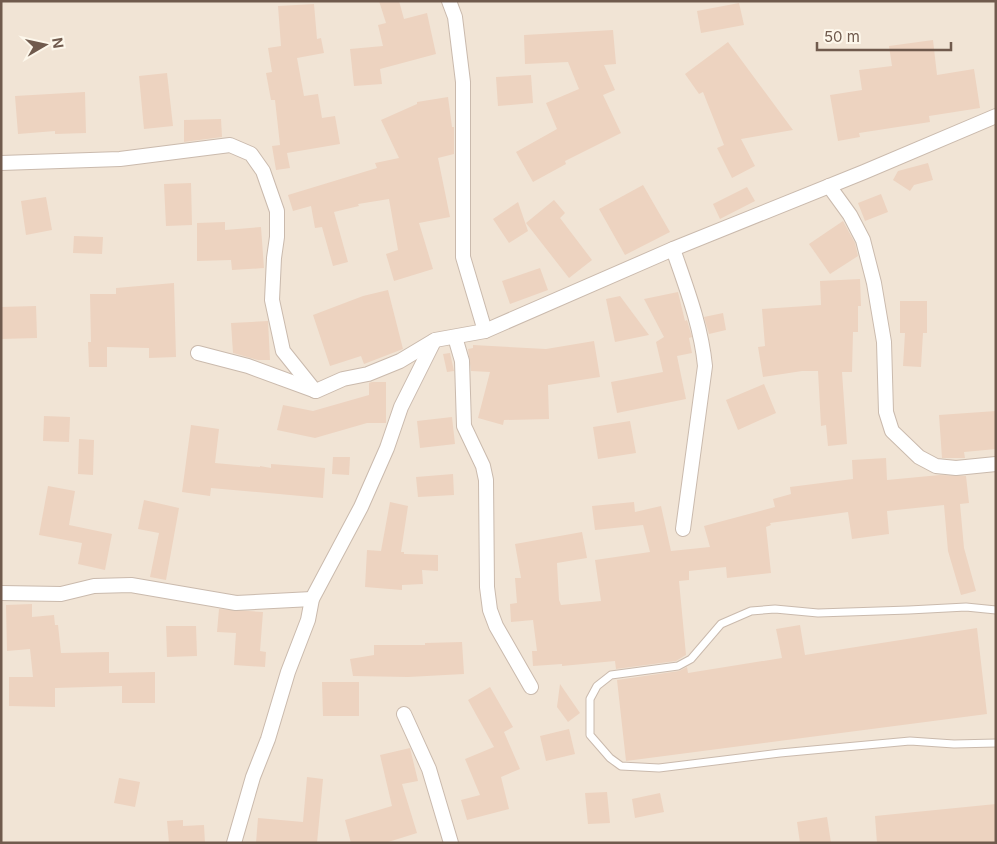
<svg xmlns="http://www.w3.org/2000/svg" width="997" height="844" font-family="Inter,sans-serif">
<rect width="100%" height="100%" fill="#faf2e6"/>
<!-- residential -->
<rect fill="#f1e4d5" x="1" y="1" width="995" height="842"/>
<!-- building -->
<g fill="#edd3c0">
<polygon points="379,1 399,1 404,19 427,13 436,54 380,69 382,84 354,86 350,49 383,46 378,25 386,23"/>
<polygon points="739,3 744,25 701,33 697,11"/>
<polygon points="314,4 317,39 321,38 324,53 297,58 304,96 318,94 322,118 335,116 340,144 287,153 290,168 276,170 272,146 280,145 275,100 271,100 266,73 272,72 268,48 281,46 278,6"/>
<polygon points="613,30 616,64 604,65 615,90 603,95 621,133 565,161 566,164 533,182 516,152 557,129 546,103 579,89 568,62 525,64 524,35"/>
<polygon points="933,40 937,75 974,69 980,108 929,116 930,122 859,133 860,137 838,141 830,95 862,90 859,70 892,66 889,46"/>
<polygon points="728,42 793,130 741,139 755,166 732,178 717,148 724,145 703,92 699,94 685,74"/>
<polygon points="167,73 173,126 144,129 139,76"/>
<polygon points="531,75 533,103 498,106 496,77"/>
<polygon points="85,92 86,133 55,134 55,131 18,134 15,96"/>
<polygon points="448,97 452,127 454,127 454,154 438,158 450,217 419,223 433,269 394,281 386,254 398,250 389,199 358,204 359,206 334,212 348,262 333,266 322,227 315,228 311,206 293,211 288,195 377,168 375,163 399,158 381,120 417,104 417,102"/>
<polygon points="221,119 222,137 184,142 184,120"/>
<polygon points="928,163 933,180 914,185 910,191 893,180 898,171"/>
<polygon points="191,183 192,225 166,226 164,184"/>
<polygon points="643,185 670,232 625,255 599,209"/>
<polygon points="747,187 755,201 720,219 713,204"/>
<polygon points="881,194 888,212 865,221 858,203"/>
<polygon points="46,197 52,230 26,235 21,201"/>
<polygon points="554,200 565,213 560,218 592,260 569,278 526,223"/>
<polygon points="518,202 528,231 509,243 493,219"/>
<polygon points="843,221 855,243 858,256 830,274 809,244"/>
<polygon points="225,222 225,230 261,227 264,268 232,270 231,260 197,261 197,223"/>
<polygon points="74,236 103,237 102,254 73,253"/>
<polygon points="540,268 548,290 510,304 502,281"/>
<polygon points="860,279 861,306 858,306 858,332 853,332 852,372 842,372 847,444 828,446 826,425 821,426 818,371 802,371 763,377 758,347 765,346 762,309 821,305 820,281"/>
<polygon points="174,283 176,357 149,358 149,348 107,347 107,367 89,367 88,342 91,342 90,294 116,294 116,288"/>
<polygon points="388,290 403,349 364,364 361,356 330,366 313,315 363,296"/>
<polygon points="678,292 685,321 687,320 692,337 689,338 692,353 677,356 686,399 617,413 611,382 663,372 656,342 664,337 644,299"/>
<polygon points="620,296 649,335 615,342 606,299"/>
<polygon points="900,301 927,301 927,333 923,333 921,367 903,366 905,333 900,333"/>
<polygon points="36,306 37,338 1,339 1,307"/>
<polygon points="723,313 726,330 709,334 704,317"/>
<polygon points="268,321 270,360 258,360 233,353 231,323"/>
<polygon points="594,341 600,377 548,385 549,419 504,420 503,425 478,418 490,372 471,371 468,349 473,348 473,345 546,349"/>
<polygon points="450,353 454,371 447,372 443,354"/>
<polygon points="372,382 386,382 386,423 367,423 315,438 277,430 283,405 313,411 369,395 369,383"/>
<polygon points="764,384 776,413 738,430 726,400"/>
<polygon points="996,411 996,449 964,452 965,458 942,458 939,415"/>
<polygon points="44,416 70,417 69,442 43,441"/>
<polygon points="452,417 455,444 420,448 417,421"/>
<polygon points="630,421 636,453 598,459 593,427"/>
<polygon points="191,425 219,429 215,463 260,467 260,466 271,468 271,464 325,468 323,498 211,488 210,496 182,492"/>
<polygon points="79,439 94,440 93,475 78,474"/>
<polygon points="333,457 350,457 349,475 332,474"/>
<polygon points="886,458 887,480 940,475 966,476 969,503 960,504 964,548 976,591 961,595 948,551 944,505 887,511 889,534 852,539 848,512 770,523 771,525 766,527 771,573 727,578 726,567 689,571 689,580 679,581 686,655 676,661 616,669 615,661 562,666 562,664 533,666 532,651 537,651 533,620 511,622 510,604 517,603 515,578 521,578 515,544 582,532 587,558 557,563 559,600 561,605 601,601 595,560 650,552 643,525 595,530 592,506 634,502 635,512 661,506 671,551 710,547 704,526 775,507 773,499 791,494 790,487 853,479 852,460"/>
<polygon points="453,474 454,495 418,497 416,477"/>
<polygon points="48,486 75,491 69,525 112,534 105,570 78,564 82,543 39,535"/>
<polygon points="144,500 179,508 166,580 150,577 159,533 138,529"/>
<polygon points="390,502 408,506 401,552 404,552 404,554 438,555 438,571 422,570 423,584 402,585 402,590 365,587 367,550 381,551"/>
<polygon points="32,604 32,617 54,615 55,625 58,625 61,653 109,652 109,673 155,672 155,703 122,703 122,686 55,688 55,707 9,706 9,677 33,677 30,649 7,651 6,605"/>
<polygon points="219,609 263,612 260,651 266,652 265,667 234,665 236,633 217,632"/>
<polygon points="800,625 805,655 977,628 987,714 626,761 617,680 679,671 687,667 688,673 782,658 776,629"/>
<polygon points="166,626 196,626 197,656 167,657"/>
<polygon points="462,642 464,674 408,677 353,676 350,659 374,655 374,645 425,645 425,643"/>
<polygon points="322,682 359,682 359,716 323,716"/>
<polygon points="560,684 580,713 568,722 557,707"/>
<polygon points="490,687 513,727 504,732 520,769 501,777 509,809 467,820 461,800 480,795 465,759 494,747 468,700"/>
<polygon points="569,729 575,754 546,761 540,736"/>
<polygon points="410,748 418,781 402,784 417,833 385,843 351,843 345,820 392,806 380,755"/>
<polygon points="307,777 323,779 317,843 256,843 258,818 303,822"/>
<polygon points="119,778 140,782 135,807 114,803"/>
<polygon points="607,792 610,823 588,824 585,793"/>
<polygon points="660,793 664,812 635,818 632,799"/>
<polygon points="996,804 996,843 877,843 875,816"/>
<polygon points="827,817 831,843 800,843 797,822"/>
<polygon points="183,820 183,826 204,825 205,843 169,843 167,821"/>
</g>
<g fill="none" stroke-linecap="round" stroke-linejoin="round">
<defs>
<polyline id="lane" points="996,610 966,607 909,610 818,613 775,609 751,611 721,624 691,659 678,666 611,675 597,686 590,699 590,735 610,758 621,766 659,768 780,753 910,741 954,744 996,743"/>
<g id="street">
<polyline points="449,1 455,17 463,82 463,257 485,331"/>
<polyline points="1,163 120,159 230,145 251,154 263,171 277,211 277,237 274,258 272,300 283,351 315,391"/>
<polyline points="829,186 850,215 863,240 874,283 884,342 886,412 892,431 919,457 936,466 956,468 996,464"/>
<path d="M673,249c13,38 28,76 32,117l-22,163"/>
<polyline points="455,337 462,361 464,426 483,466 486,480 487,587 490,610 496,626 531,687"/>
<polyline points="198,353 248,366 316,391 343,379 368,374 400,361 435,340 485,331 673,249 864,172 996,116"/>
<polyline points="1,593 61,594 94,586 131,585 236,603 312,599"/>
<polyline points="404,714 429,769 451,843"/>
<polyline points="234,843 253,777 268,739 288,672 308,620 312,599 361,507 387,448 401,407 434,341"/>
</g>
</defs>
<!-- lane casing -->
<use href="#lane" stroke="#cabaad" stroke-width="9"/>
<!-- street casing -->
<use href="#street" stroke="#cabaad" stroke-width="16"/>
<!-- lane -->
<use href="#lane" stroke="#fff" stroke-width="7"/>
<!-- street -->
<use href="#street" stroke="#fff" stroke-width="14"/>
</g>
<!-- border -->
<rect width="997" height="844" fill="none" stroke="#705a4d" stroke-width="5"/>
<!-- north arrow -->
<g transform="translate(45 45) rotate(81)" stroke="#fdf7eb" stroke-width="4" paint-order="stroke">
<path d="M0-4L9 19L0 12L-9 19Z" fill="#705a4d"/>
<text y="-8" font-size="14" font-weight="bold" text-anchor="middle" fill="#705a4d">N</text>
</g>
<!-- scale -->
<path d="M817 42v8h134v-8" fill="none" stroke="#705a4d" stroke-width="2.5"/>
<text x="824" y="42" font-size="15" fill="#705a4d" stroke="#fdf7eb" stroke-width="4" paint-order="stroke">50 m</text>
</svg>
